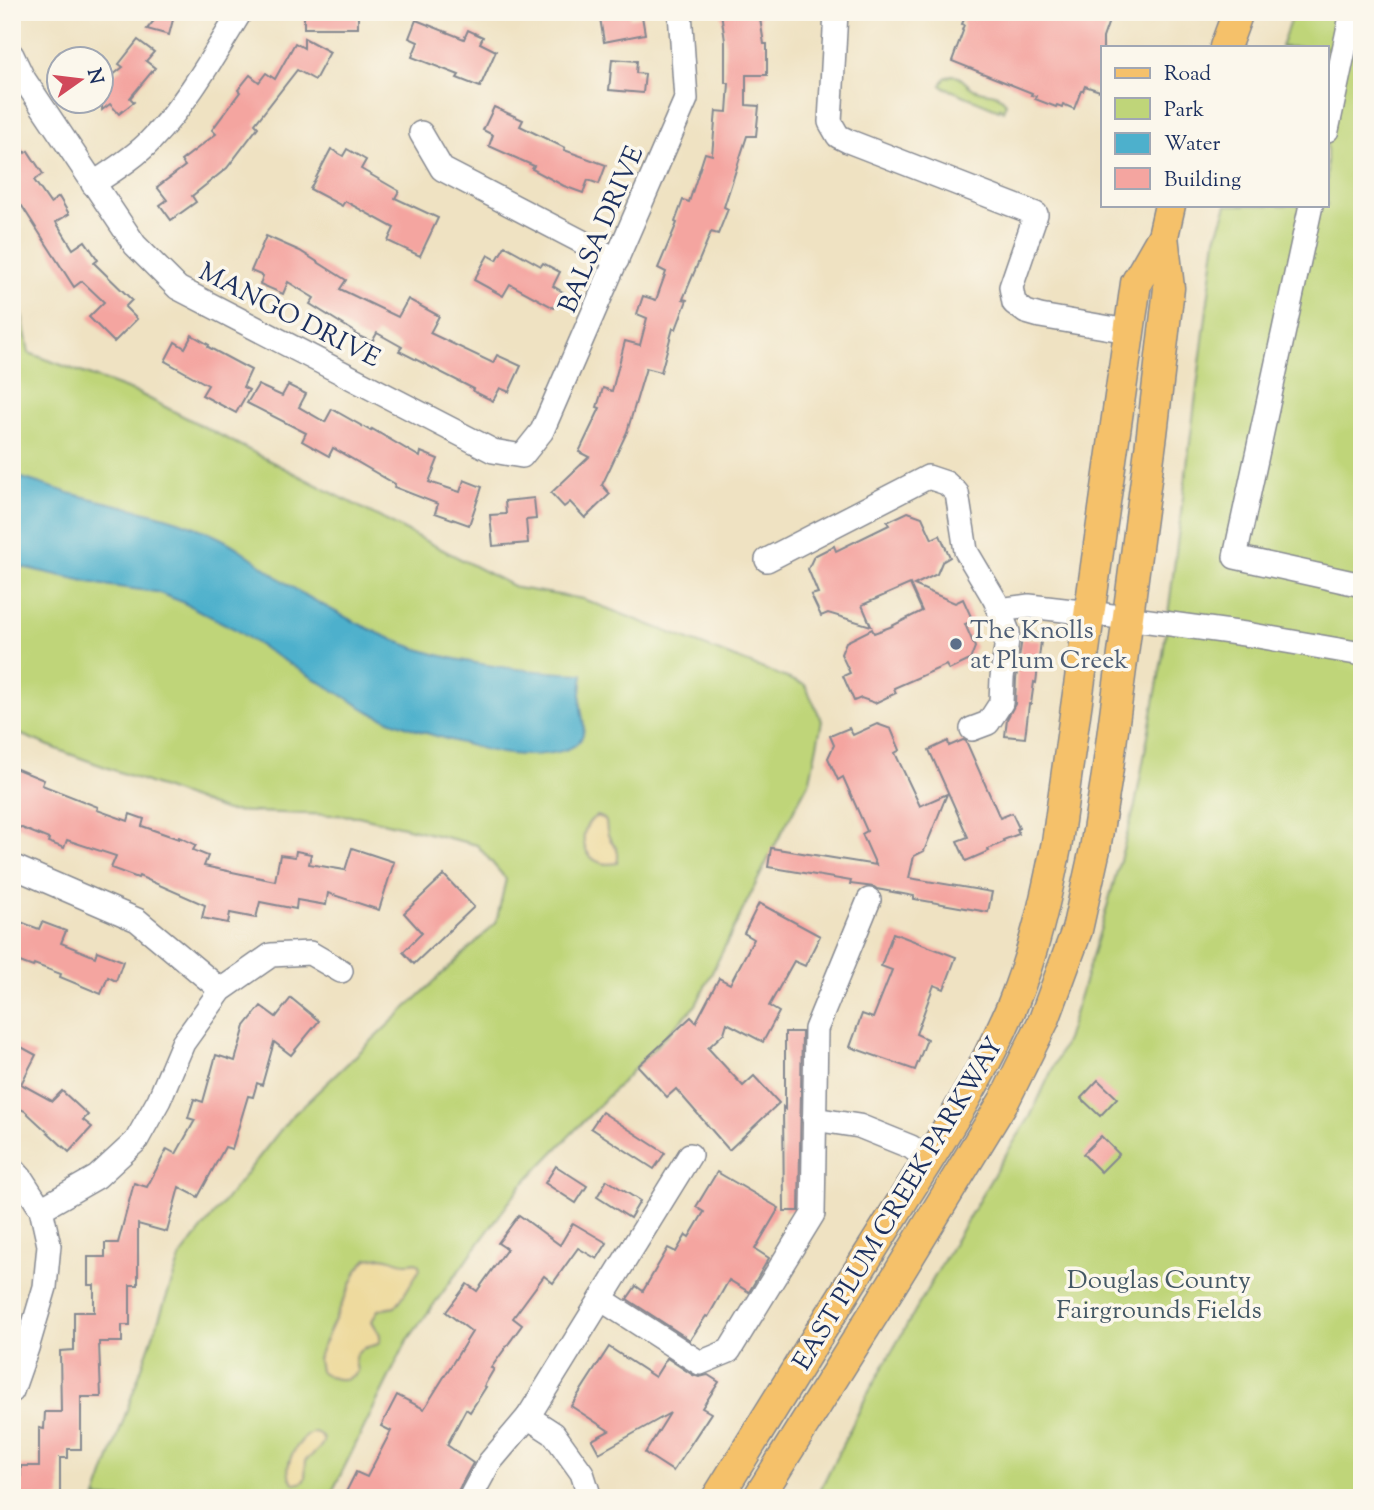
<svg xmlns="http://www.w3.org/2000/svg" width="1374" height="1510" font-family="'Sorts Mill Goudy',serif">
<rect width="100%" height="100%" fill="#fbf7ec"/>
<filter id="ink" filterUnits="userSpaceOnUse"><feTurbulence type="fractalNoise" baseFrequency=".0143" numOctaves="2"/><feDisplacementMap in="SourceGraphic" scale="14" xChannelSelector="R" yChannelSelector="G"/><feConvolveMatrix kernelMatrix="1 2 1 2 8 2 1 2 1" color-interpolation-filters="sRGB"/></filter>
<filter id="wash" filterUnits="userSpaceOnUse"><feTurbulence type="fractalNoise" baseFrequency=".00686" numOctaves="4" result="noise"/><feDisplacementMap in="SourceGraphic" scale="28" xChannelSelector="R" yChannelSelector="G"/><feGaussianBlur stdDeviation="1.57" result="paint"/><feColorMatrix in="noise" values="0 0 0 0 0 0 0 0 0 0 0 0 0 0 0 0 0 1.4 0 .05"/><feComposite in="paint" operator="in"/></filter>
<g filter="url(#wash)">
<rect width="100%" height="100%" fill="#efe2c2"/>
<!-- green -->
<g fill="#bfd579" stroke="#6d826c" stroke-width="2">
<polygon points="1293,12 1362,12 1362,1498 816,1498 867,1395 948,1253 1001,1162 1030,1117 1066,1040 1103,921 1135,806 1163,654 1216,238 1227,205 1327,205 1327,47 1281,47"/>
<path d="M952,75c13,2 13,11 24,15 14,6 17,-2 30,13l-3,8 -3,-3 -1,2 -56,-23 -2,-2 4,-7z"/>
<polygon points="12,275 16,281 29,353 140,394 517,588 583,599 805,685 822,721 810,780 775,845 696,1005 521,1186 407,1341 329,1498 96,1498 181,1256 290,1118 496,923 506,879 477,845 358,816 226,811 67,753 12,731"/>
</g>
<!-- sand -->
<g fill="#eeda9e" stroke="#84847e" stroke-width="2">
<path d="M597,816c14,4 7,8 11,19 5,12 13,13 9,28 -36,7 -43,-35 -20,-47z"/>
<path d="M381,1257c15,1 19,9 35,5l3,3 1,4 -18,29 -7,9 -17,3 -6,11c4,9 12,13 6,23 -9,3 -23,4 -23,16 0,4 2,8 2,12 -12,12 -26,7 -37,-1l-2,-11 2,-8 38,-83 9,-10z"/>
<path d="M314,1432c21,6 1,21 -8,28l-1,18 -2,4 -7,2c-19,-12 1,-46 18,-52z"/>
</g>
<!-- water -->
<path fill="#4db0cc" stroke="#347095" stroke-width="2" d="M12,475c21,6 41,13 61,19 49,13 98,20 143,42 33,15 58,42 89,59 35,20 72,40 110,53 54,18 112,23 168,26 -1,11 -3,22 -2,33 1,11 6,21 0,32 -10,17 -53,17 -71,15 -18,-1 -36,-8 -53,-12 -29,-8 -59,-17 -87,-30l-102,-61 -35,-23 -53,-27 -24,-9 -53,-7 -91,-20z"/>
<g id="blocks">
<!-- building -->
<g fill="#f4a5a0">
<polygon points="161,12 175,12 169,35 147,29"/>
<rect x="304" y="12" width="54" height="16"/>
<polygon points="599,12 629,12 630,18 642,16 645,34 604,42"/>
<polygon points="721,12 759,12 764,44 767,44 767,75 746,75 746,105 759,106 756,136 747,136 724,207 728,209 718,234 711,232 683,299 687,300 676,329 673,328 661,372 646,368 627,432 602,485 610,494 585,518 570,502 564,507 551,493 589,457 579,452 600,408 597,407 603,388 612,391 625,341 640,345 647,318 637,314 643,296 656,300 666,272 658,268 677,223 675,222 683,200 689,202 705,153 712,155 716,111 727,112 729,83 725,83 725,41"/>
<polygon points="967,12 1095,12 1110,18 1103,38 1103,92 1085,86 1083,91 1081,91 1074,109 1063,104 1062,107 1057,105 1056,107 1035,99 1036,96 1031,95 1032,93 952,61 963,31 962,30 964,25 962,24"/>
<polygon points="416,20 464,39 468,30 483,37 480,43 496,51 480,87 457,78 459,75 412,57 418,42 409,38"/>
<polygon points="304,38 330,52 315,80 297,70 255,124 258,127 227,168 192,196 196,202 171,220 160,205 167,200 157,187 185,166 181,161 216,134 212,130 240,92 238,90 250,75 259,82 266,73 275,79 295,43 304,48"/>
<polygon points="138,40 154,52 146,61 155,68 130,98 134,102 119,114 110,104 102,110 102,84 123,67 119,64"/>
<polygon points="612,59 637,61 636,73 645,74 643,93 609,90"/>
<polygon points="494,107 523,120 520,126 565,148 564,150 606,165 599,184 588,180 583,193 564,186 532,169 534,166 489,146 493,135 483,130"/>
<polygon points="12,131 25,153 28,151 43,174 34,180 50,203 59,197 69,214 56,222 73,249 85,241 98,260 94,263 132,300 125,307 137,319 114,342 89,317 104,302 82,281 74,287 22,206 12,212"/>
<polygon points="331,149 343,156 347,149 366,160 361,169 399,191 395,198 438,218 420,256 388,241 394,228 345,201 342,206 310,189"/>
<polygon points="266,236 300,251 346,280 340,289 398,317 408,299 439,316 430,333 493,363 497,355 521,366 509,392 500,388 493,401 473,391 474,389 399,351 402,347 377,333 372,342 354,334 355,332 310,304 314,298 288,282 283,294 260,284 263,276 251,271"/>
<polygon points="505,246 541,266 543,263 560,272 553,286 563,292 554,308 510,284 503,296 474,280 488,255 497,260"/>
<polygon points="192,335 209,345 208,347 251,370 243,387 249,390 236,413 202,395 208,385 165,361 175,342 185,348"/>
<polygon points="258,385 282,396 288,385 306,394 299,407 325,422 332,409 371,431 372,429 420,457 421,452 438,459 429,482 460,492 464,480 482,487 469,525 435,513 438,504 394,487 395,484 333,448 329,456 302,441 306,433 247,403"/>
<polygon points="534,498 536,519 526,520 528,543 493,546 490,515 506,514 505,501"/>
<polygon points="908,512 922,517 932,539 940,535 950,557 942,562 937,574 914,585 955,603 963,599 973,621 965,624 975,647 970,660 949,670 946,665 894,688 896,693 875,703 861,698 854,701 843,676 850,673 841,654 846,642 872,629 874,633 890,627 922,611 910,584 862,605 871,626 828,613 821,616 811,595 818,593 808,569 814,556 834,546 836,551 889,525 887,522"/>
<polygon points="1022,638 1041,641 1036,683 1034,682 1031,704 1029,704 1025,738 1005,736 1007,719 1015,704 1016,679"/>
<polygon points="877,724 891,729 900,750 895,753 920,806 947,794 924,851 914,856 909,878 992,892 988,912 914,899 914,896 877,889 874,887 850,884 851,881 768,867 771,848 876,865 862,834 867,831 843,777 838,780 828,758 834,745 830,736 849,728 853,735"/>
<polygon points="963,740 966,741 1000,818 1012,813 1019,828 1017,829 1019,834 1003,840 1004,842 988,849 989,851 966,861 957,841 968,837 929,750 948,741 949,746"/>
<polygon points="12,767 44,780 42,785 98,807 97,810 128,821 130,814 144,819 142,826 179,839 179,837 196,845 193,850 208,856 204,866 275,881 280,855 295,857 296,851 311,854 309,864 345,870 352,848 394,862 379,910 328,893 326,905 297,900 296,909 260,902 256,918 230,913 228,923 202,918 205,905 139,876 138,878 111,868 116,856 67,840 64,848 48,842 49,839 12,824"/>
<polygon points="444,875 474,907 414,964 403,952 422,933 404,913"/>
<polygon points="759,903 820,936 805,966 794,961 769,1006 779,1012 763,1042 727,1023 724,1033 708,1048 743,1086 754,1076 779,1103 729,1150 676,1089 667,1097 638,1066 691,1017 696,1022 719,978 730,984 754,939 744,933"/>
<polygon points="18,921 39,929 42,922 66,931 61,943 95,957 97,951 123,961 116,981 108,977 101,994 60,977 61,974 34,964 33,967 12,959 12,936"/>
<polygon points="893,933 956,957 944,989 934,985 916,1034 927,1039 915,1070 850,1047 862,1014 873,1018 892,970 881,966"/>
<polygon points="291,998 319,1021 291,1055 274,1042 262,1085 257,1083 253,1097 248,1096 232,1149 225,1147 198,1197 179,1187 167,1232 138,1224 138,1285 130,1285 130,1325 122,1325 122,1342 99,1342 101,1397 81,1397 81,1449 68,1449 68,1458 60,1458 60,1498 21,1498 21,1466 39,1466 39,1428 44,1429 45,1412 61,1412 60,1351 74,1350 74,1312 94,1312 94,1285 88,1285 88,1257 105,1257 105,1243 118,1243 134,1183 147,1187 167,1149 176,1154 195,1120 188,1118 194,1099 203,1102 216,1055 235,1061 245,1026 261,1006 276,1017"/>
<polygon points="785,1032 802,1032 799,1211 784,1211 783,1107 785,1109"/>
<polygon points="12,1042 36,1055 21,1084 52,1101 62,1091 88,1115 83,1120 92,1127 69,1152 25,1111 12,1105"/>
<polygon points="1098,1080 1117,1098 1100,1116 1081,1098"/>
<polygon points="602,1112 665,1153 654,1169 591,1128"/>
<polygon points="1101,1136 1119,1154 1101,1172 1083,1154"/>
<polygon points="556,1166 587,1186 576,1203 545,1183"/>
<polygon points="717,1172 779,1208 755,1249 769,1258 749,1292 729,1280 708,1317 706,1316 690,1340 627,1299 636,1286 643,1291 668,1248 676,1252 686,1235 689,1237 704,1212 696,1207"/>
<polygon points="607,1180 640,1201 630,1218 597,1197"/>
<polygon points="519,1215 560,1245 573,1223 607,1243 597,1259 578,1248 553,1283 544,1276 513,1318 522,1325 491,1368 494,1369 484,1386 486,1387 470,1412 466,1409 447,1445 473,1463 458,1491 456,1497 343,1498 356,1472 367,1477 391,1431 381,1426 397,1395 424,1409 472,1332 446,1312 467,1284 477,1291 507,1249 498,1243"/>
<polygon points="609,1347 655,1377 667,1358 693,1375 699,1377 708,1375 719,1382 702,1408 711,1413 673,1471 645,1453 670,1413 599,1453 592,1440 609,1431 571,1406"/>
</g>
</g>
</g>
<g filter="url(#ink)">
<use href="#blocks" fill-opacity="0" stroke="#858890" stroke-width="2"/>
<g fill="none" stroke-linecap="round" stroke-linejoin="round">
<defs>
<g id="minor">
<polyline points="836,12 830,122 838,136 848,141 1036,214 1011,287 1014,303 1026,312 1040,316 1128,331"/>
<polyline points="12,55 23,78 135,245 178,288 493,451 522,456 542,431 686,99 680,12"/>
<polyline points="1327,130 1352,12"/>
<polyline points="421,133 442,169 617,260"/>
<path d="M93,184c19,-13 41,-26 57,-43 36,-37 61,-81 88,-125"/>
<polyline points="1311,205 1235,557 1362,585"/>
<polyline points="767,560 928,477 946,483 957,493 966,551 995,600 1008,632 1002,678 1001,703 988,723 972,729"/>
<polyline points="999,610 1029,606 1090,613 1252,635 1362,654"/>
<polyline points="12,866 137,920 221,990"/>
<polyline points="814,1119 859,1126 911,1147 928,1160"/>
<polyline points="12,1168 21,1178 41,1209 49,1245 45,1287 27,1348 12,1391"/>
<polyline points="41,1209 97,1177 136,1141 159,1100 183,1043 221,990 271,955 310,953 341,971"/>
<polyline points="601,1299 700,1363 729,1351 813,1214 816,1029 869,900"/>
<polyline points="528,1417 554,1434 582,1473 590,1498"/>
<polyline points="470,1498 489,1463 528,1417 690,1155"/>
</g>
<g id="major">
<polyline points="1225,47 1238,12"/>
<path d="M717,1498c56,-91 112,-181 169,-271 45,-72 93,-143 126,-221 22,-53 34,-108 45,-164l79,-559 27,-47 7,-31"/>
<polyline points="758,1498 891,1286 1005,1099 1044,1020 1077,930 1095,849 1107,775 1152,434 1169,288 1163,236"/>
</g>
</defs>
<!-- minor casing -->
<use href="#minor" stroke="#858890" stroke-width="26"/>
<!-- major casing -->
<use href="#major" stroke="#858890" stroke-width="33"/>
<!-- minor -->
<use href="#minor" stroke="#fff" stroke-width="23"/>
<!-- major -->
<use href="#major" stroke="#f5c16b" stroke-width="30"/>
</g>
</g>
<!-- markers -->
<circle fill="#5c6f8a" stroke="#fbf7ec" stroke-width="2.5" cx="956" cy="644" r="7"/>
<g text-anchor="middle" stroke-width="7" stroke-linejoin="round" paint-order="stroke">
<!-- street labels -->
<g font-size="26" fill="#1b2f5e" stroke="#fbf7ec">
<text transform="translate(600 229) rotate(-67)" y="9">BALSA DRIVE</text>
<text transform="translate(290 314) rotate(27)" y="9">MANGO DRIVE</text>
<text transform="translate(897 1203) rotate(-59)" y="9">EAST PLUM CREEK PARKWAY</text>
</g>
<!-- service labels -->
<g font-size="26" fill="#4e5e75" stroke="#fbf7ec" text-anchor="start">
<text x="970" y="638">The Knolls<tspan x="970" dy="30">at Plum Creek</tspan></text>
</g>
<!-- park labels -->
<g font-size="26" fill="#445865" stroke="#fbf7ec">
<text x="1159" y="1288">Douglas County<tspan x="1159" dy="30">Fairgrounds Fields</tspan></text>
</g>
</g>
<!-- margin -->
<rect width="1374" height="1510" fill="none" stroke="#fbf7ec" stroke-width="42"/>
<!-- legend -->
<rect x="1101" y="46" width="228" height="161" fill="#fbf7ec" stroke="#a1a7b3" stroke-width="2"/>
<rect x="1115" y="68" width="35" height="10" fill="#f5c16b" stroke="#a1a7b3" stroke-width="2"/>
<text x="1164" y="80" font-size="21" fill="#1b2f5e">Road</text>
<rect x="1115" y="98" width="35" height="21" fill="#bfd579" stroke="#a1a7b3" stroke-width="2"/>
<text x="1164" y="116" font-size="21" fill="#1b2f5e">Park</text>
<rect x="1115" y="133" width="35" height="21" fill="#4db0cc" stroke="#a1a7b3" stroke-width="2"/>
<text x="1164" y="150" font-size="21" fill="#1b2f5e">Water</text>
<rect x="1115" y="168" width="35" height="21" fill="#f4a5a0" stroke="#a1a7b3" stroke-width="2"/>
<text x="1164" y="186" font-size="21" fill="#1b2f5e">Building</text>
<!-- north arrow -->
<g transform="translate(80 80) rotate(76)"><circle r="33" fill="#fbf7ec" stroke="#a1a7b3" stroke-width="2"/>
<path d="M0-5L12 26L0 18L-12 26Z" fill="#d1495b"/>
<text y="-10" font-size="19" font-weight="bold" text-anchor="middle" fill="#1b2f5e">N</text>
</g>
</svg>
